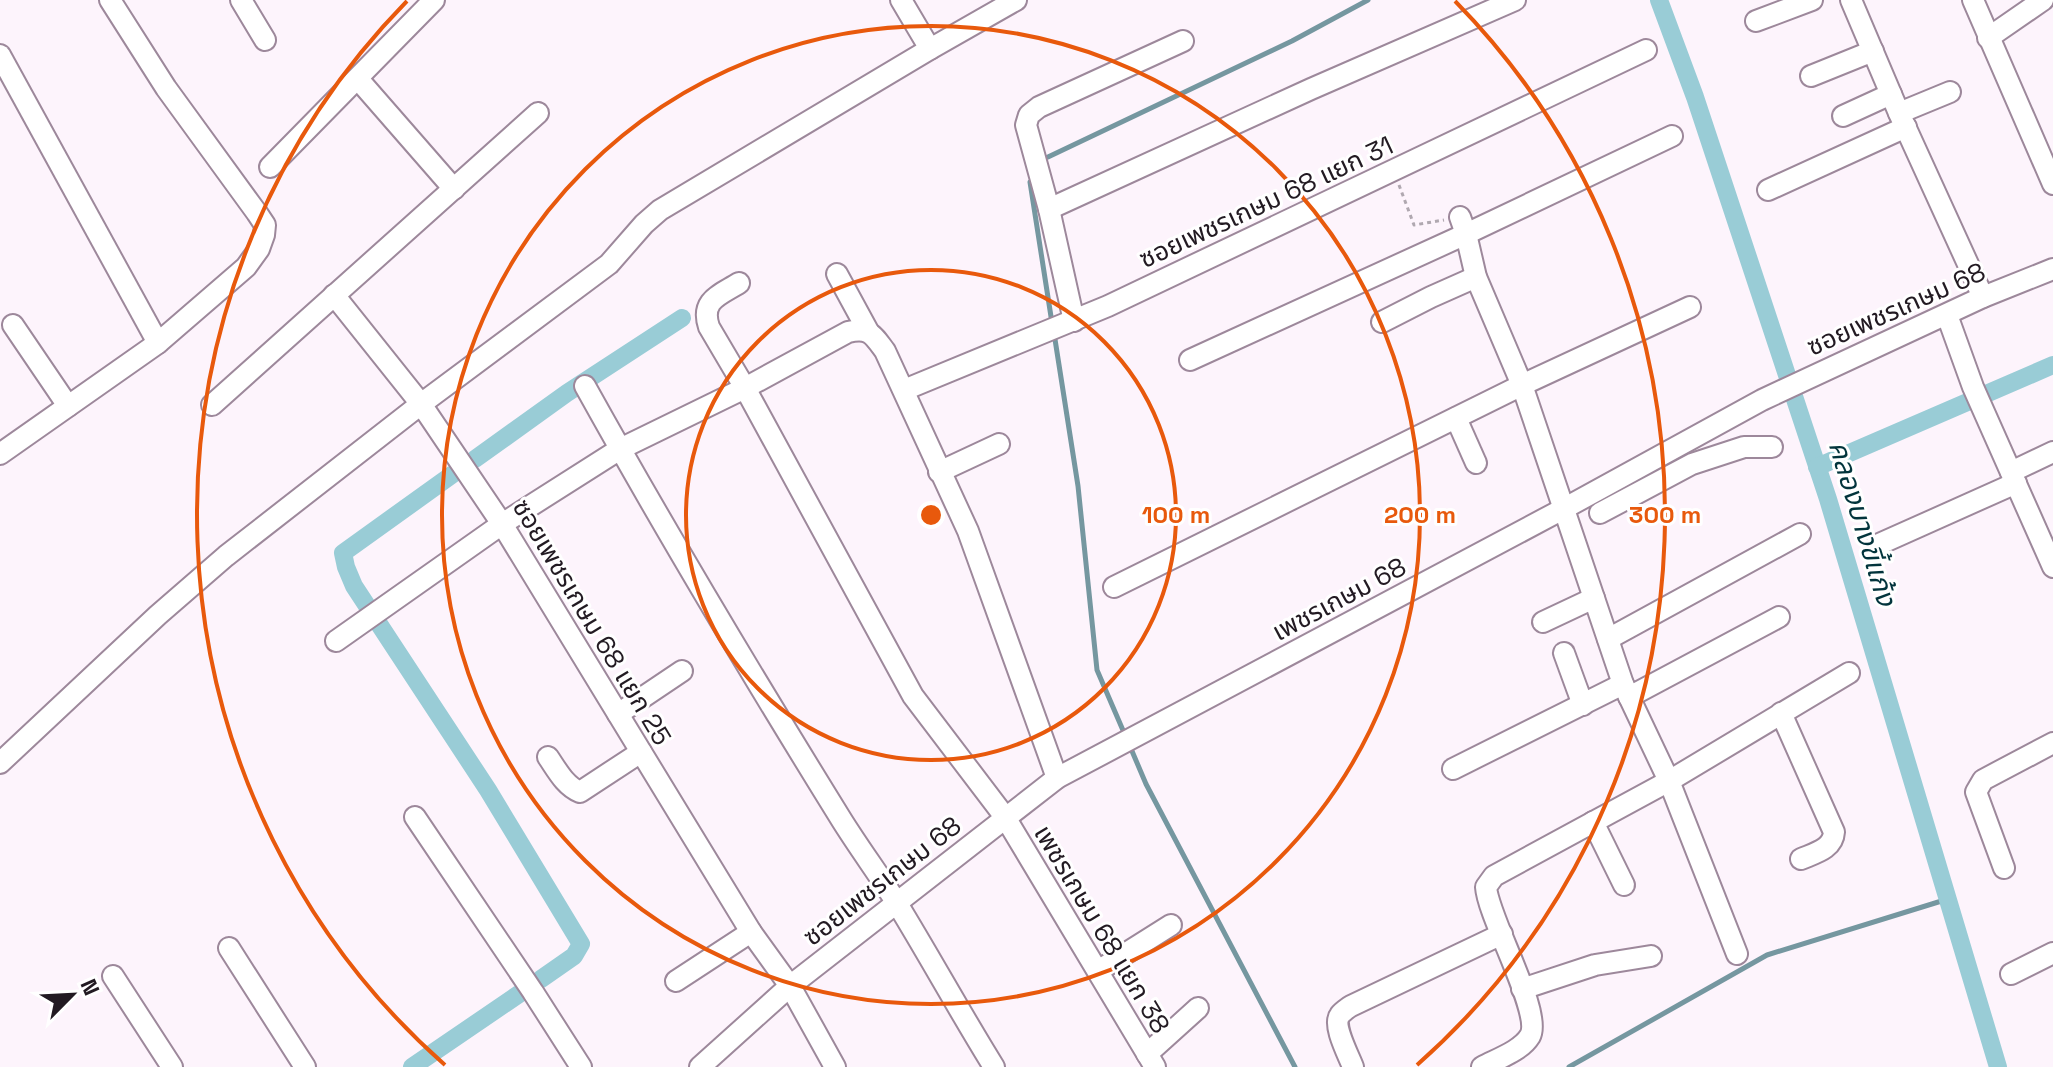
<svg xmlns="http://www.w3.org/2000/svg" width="2053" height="1067" font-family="'Space Grotesk','Noto Sans Thai',sans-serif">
<rect width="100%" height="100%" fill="#fdf4fc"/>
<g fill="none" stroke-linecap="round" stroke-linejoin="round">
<!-- stream -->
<g stroke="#7597a0" stroke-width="5">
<polyline points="1048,157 1292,41 1368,0"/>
<polyline points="1030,182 1052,323"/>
<polyline points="1054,333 1078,486 1097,670 1125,735"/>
<polyline points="1129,744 1146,784 1295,1067"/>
<polyline points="1569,1067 1767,955 1948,899"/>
</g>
<!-- canal -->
<g stroke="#99ccd6" stroke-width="18">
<polyline points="1659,0 1695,97 1828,499 1998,1067"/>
<polyline points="475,459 567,393 682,318"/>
<polyline points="1817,467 2053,365"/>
<polyline points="453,474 343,553 346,567 354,586 488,790 581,944 574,956 541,979"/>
<polyline points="412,1067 519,994"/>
</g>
<defs>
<g id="minor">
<polyline points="241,0 265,40"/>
<polyline points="901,0 930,49"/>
<polyline points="1851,0 1899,113 1983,297"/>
<polyline points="1973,0 2053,184"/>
<polyline points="1756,21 1812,0"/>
<polyline points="1988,38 2043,0"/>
<polyline points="0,55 158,343"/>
<polyline points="1811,76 1873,51"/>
<polyline points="358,79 454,189"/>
<polyline points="1899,113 1950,92"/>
<polyline points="1843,116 1891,94"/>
<polyline points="270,167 434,0"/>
<polyline points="1768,190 1906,127"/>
<polyline points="1049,209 1311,89 1515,0"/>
<polyline points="1460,217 1466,234 1476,277 1522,385 1623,684 1669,781 1737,954"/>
<polyline points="837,274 868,331"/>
<path d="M739,283c-19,12 -39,17 -30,44l36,61 103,-56c22,-5 25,3 37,19l83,180 89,247"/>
<polyline points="334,295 421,404 502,524 751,932 790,986 835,1067"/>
<polyline points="1947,315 1973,387 2053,567"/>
<polyline points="1074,321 1049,209 1026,125 1029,115 1039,107 1183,41"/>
<polyline points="1382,322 1431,297 1476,277"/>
<polyline points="13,325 68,406"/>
<polyline points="1190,360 1466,234 1672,136"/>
<path d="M585,386c81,146 168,291 256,433 18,29 39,57 57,86 33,54 63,109 96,162"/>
<polyline points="904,390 1108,306 1646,50"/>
<polyline points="212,405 538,113"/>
<polyline points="1456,418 1476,463"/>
<polyline points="0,454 158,343 246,267 259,249 264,235 265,225 257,213 166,88 110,0"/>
<polyline points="939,472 999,444"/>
<polyline points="2011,472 2053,452"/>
<polyline points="1600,513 1692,464 1744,447 1772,447"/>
<polyline points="1875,546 2016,483"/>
<polyline points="1114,587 1522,385 1690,307"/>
<polyline points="1543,622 1594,598"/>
<polyline points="1608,639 1800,534"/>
<polyline points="336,641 502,524 620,449 745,388 913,696 1005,817 1155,1067"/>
<polyline points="1564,653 1583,705"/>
<polyline points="1629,697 1779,617"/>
<path d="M1781,713l53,119c-1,17 -19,21 -33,27"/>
<polyline points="618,714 682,671"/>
<path d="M548,757c9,13 17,29 32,35l61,-40"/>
<polyline points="0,763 158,615 226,556 421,404 609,264 644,224 660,210 930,49 1016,0"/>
<polyline points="1453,769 1623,684"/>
<polyline points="415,817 533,992 581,1067"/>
<polyline points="1593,822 1624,885"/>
<polyline points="2004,868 1976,792 1983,780 2053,743"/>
<polyline points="229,948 305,1067"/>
<polyline points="1098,971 1171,925"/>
<polyline points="2011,974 2053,953"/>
<polyline points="113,976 172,1067"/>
<polyline points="676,981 751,932"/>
<polyline points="1522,989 1595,965 1651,956"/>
<polyline points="1147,1054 1198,1008"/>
<polyline points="700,1067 790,986 1057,778 1565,508 1762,400 1983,297 2053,269"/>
<path d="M1353,1067c-4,-11 -21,-42 -13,-52 1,-2 9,-8 11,-9l151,-72"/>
<path d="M1482,1067c15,-8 39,-16 48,-31 13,-23 -42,-118 -44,-149l8,-11 175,-95 180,-108"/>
</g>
</defs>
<!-- minor casing -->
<use href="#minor" stroke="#9d889b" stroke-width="24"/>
<!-- path -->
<polyline stroke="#b0a8b0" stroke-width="3" stroke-dasharray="4 4" stroke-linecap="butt" points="1399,185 1414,225 1444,220"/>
<!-- minor -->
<use href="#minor" stroke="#fff" stroke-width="20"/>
</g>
<!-- distance rings -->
<g fill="none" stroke="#e8590c" stroke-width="4">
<circle cx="931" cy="515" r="245"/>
<circle cx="931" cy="515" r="489"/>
<path d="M445 1065A734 734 0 0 1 407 1M1455 1A734 734 0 0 1 1417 1065"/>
</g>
<g text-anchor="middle" stroke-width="6" stroke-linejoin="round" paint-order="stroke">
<!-- street labels -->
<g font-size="26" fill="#221a22" stroke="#fff">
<text transform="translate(1266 202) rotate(-25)" y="9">ซอยเพชรเกษม 68 แยก 31</text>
<text transform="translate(1896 309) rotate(-24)" y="9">ซอยเพชรเกษม 68</text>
<text transform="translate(1339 599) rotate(-28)" y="9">เพชรเกษม 68</text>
<text transform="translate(592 622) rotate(59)" y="9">ซอยเพชรเกษม 68 แยก 25</text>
<text transform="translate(882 881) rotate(-38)" y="9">ซอยเพชรเกษม 68</text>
<text transform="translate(1102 929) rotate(59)" y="9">เพชรเกษม 68 แยก 38</text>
</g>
<!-- water labels -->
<g font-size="28" font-style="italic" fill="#02343c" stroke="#fff">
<text transform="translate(1863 523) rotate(73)" y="10">คลองบางขี้แก้ง</text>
</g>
</g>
<circle cx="931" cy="515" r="12" fill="#e8590c" stroke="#fff" stroke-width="4"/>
<g font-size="24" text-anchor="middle" font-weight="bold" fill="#e8590c" stroke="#fff" stroke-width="6" stroke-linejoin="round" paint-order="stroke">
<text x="1176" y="523">100 m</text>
<text x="1420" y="523">200 m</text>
<text x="1665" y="523">300 m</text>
</g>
<!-- north arrow -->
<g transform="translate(72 995) rotate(66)" stroke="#ffffff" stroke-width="6" paint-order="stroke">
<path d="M0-6L14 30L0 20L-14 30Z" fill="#221a22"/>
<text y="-12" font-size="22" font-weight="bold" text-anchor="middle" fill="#221a22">N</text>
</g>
</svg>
